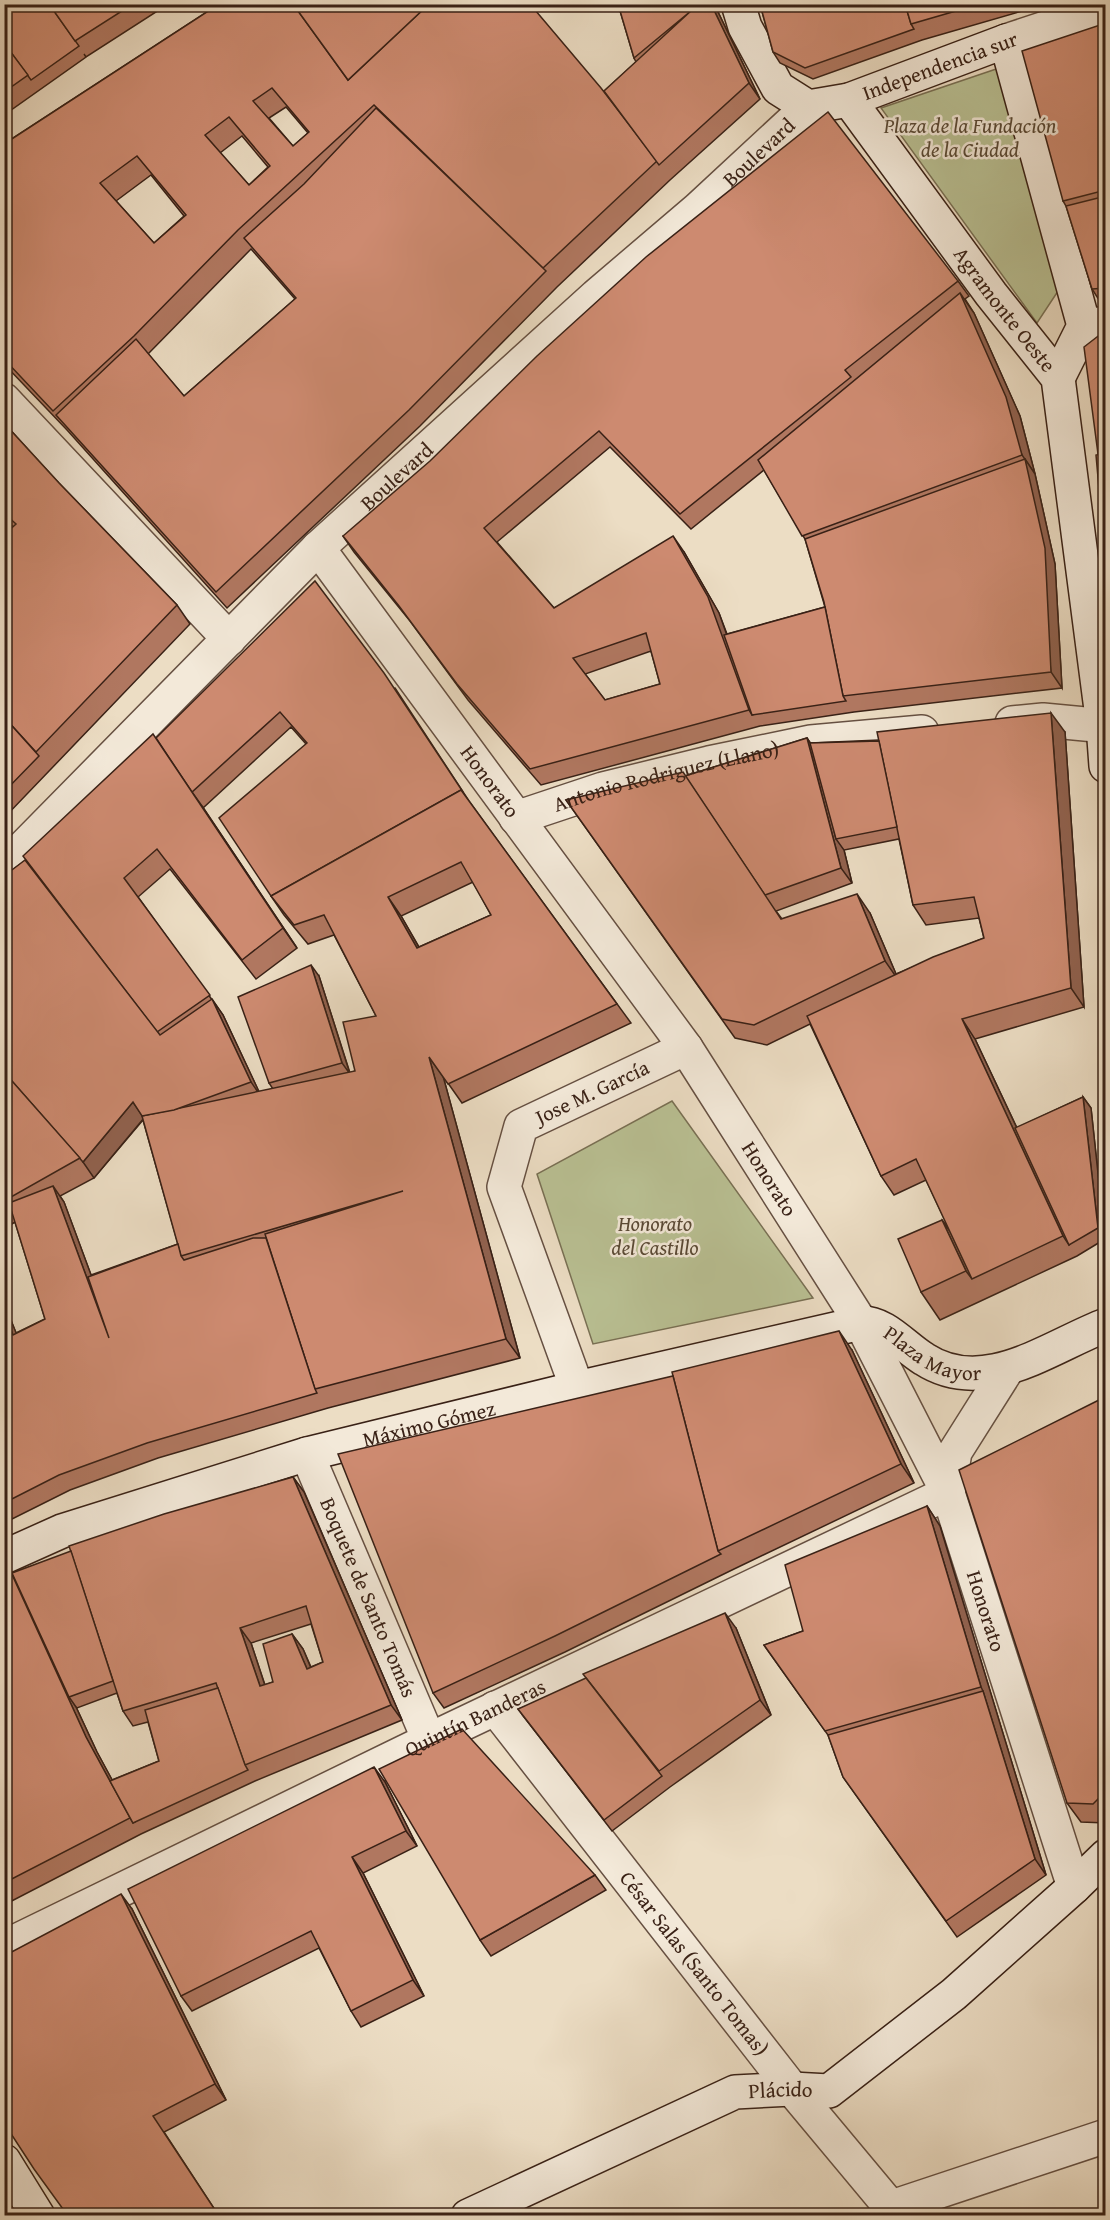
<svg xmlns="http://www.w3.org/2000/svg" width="1110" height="2220" font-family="'Gentium Book Plus',serif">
<rect width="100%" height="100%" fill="#ecddc4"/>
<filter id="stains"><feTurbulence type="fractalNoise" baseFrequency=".00333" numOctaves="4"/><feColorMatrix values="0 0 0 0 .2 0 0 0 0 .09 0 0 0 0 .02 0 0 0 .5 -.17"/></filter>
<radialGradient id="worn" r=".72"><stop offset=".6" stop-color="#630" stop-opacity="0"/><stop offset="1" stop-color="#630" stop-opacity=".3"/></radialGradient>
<!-- green -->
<g fill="#b9c093" stroke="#797054" stroke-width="1.5">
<polygon points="1008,65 1062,285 1037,323 881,108"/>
<polygon points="672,1101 813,1298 593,1344 537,1174"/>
</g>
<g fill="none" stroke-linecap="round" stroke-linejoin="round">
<defs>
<g id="street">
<polyline points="1006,41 1106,8"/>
<polyline points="1084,326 1106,323"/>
<polyline points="4,400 229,639"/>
<path id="s1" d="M318,548l368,500 175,275 87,170 126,394"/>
<polyline points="1012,723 1043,720 1106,726"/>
<path id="s2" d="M516,818l87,-29 106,-26 102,-21 111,-10"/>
<path id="s3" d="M4,867l314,-319 278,-252 102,-87 110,-102"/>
<path id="s4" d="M577,1388l-73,-201 17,-61 165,-78"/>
<path id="s5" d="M307,1454l122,286"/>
<path id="s6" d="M495,1708l297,381 106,127"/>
<path id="s7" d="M4,1947l425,-207 519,-247 7,-41 53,-84"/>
<polyline points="892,2207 1106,2136"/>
</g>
<g id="secondary">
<polyline points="738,4 745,27 778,88 808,107 849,100 1006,41 1084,326 1058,378"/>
<path id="s8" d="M849,100l142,194 67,84 45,347 3,41"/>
<path id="s9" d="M4,1557l58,-26 245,-77 270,-66 284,-65c24,-1 43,24 63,36 60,39 125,-12 182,-34"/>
<polyline points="4,2161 38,2216"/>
<path id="s10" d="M468,2216l267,-124 57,-3 37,2 125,-97 120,-107 32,-31"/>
</g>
</defs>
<!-- street casing -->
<use href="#street" stroke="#665042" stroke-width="36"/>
<!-- secondary casing -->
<use href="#secondary" stroke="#392116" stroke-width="36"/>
<!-- street -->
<use href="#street" stroke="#f3e9d9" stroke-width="33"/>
<!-- secondary -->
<use href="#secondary" stroke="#f3e9d9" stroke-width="33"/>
</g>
<!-- wall -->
<g fill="#b07760" stroke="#392116" stroke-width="1.5" fill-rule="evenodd">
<polygon points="4,4 152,4 156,12 86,57 84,54 86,57 4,115"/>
<path d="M219,4l385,87 32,-29 -2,-4 -16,-54 100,8 42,87 -90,81 -113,107 -137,139 -193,182 -160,-178 -63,-66v-220zM286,107l22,26 -15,13 -24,-28zM242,136l26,31 -19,18 -29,-32zM151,175l33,41 -30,27 -38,-42zM251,249l44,50 -111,97 -36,-42z"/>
<polygon points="760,4 1028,4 1029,9 922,40 813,79 780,63 773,52"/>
<polygon points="1106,23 1106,299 1099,300 1092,289 1066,206 1063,201"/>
<path d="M958,281l11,15 -4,3 9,14 46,103 15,58 20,90 7,124 -208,24 -94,14 -219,59 -73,-85 -58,-79 -56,-69 -11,-16zM610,447l81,82 73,-59 41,69 20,68 -98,27 -8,-21 -35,-61 -130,56 -57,-66zM651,651l9,33 -55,16 -20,-26z"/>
<polygon points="4,423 59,483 177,605 190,624 4,818 4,535 13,527 4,518"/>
<path d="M395,688l74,113 162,222 -169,80 -19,-27 77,282 -192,50 -170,50 -88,32 -66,33v-220l12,30 29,-14 -30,-97 -11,7v-353l22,-16 130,-122zM291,727l15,17 -35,152 13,19 24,29 26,-9 42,81 -21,55 -5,2 -31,-97 -50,107 4,6 -14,3 -36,-77 -85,-118 32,-28 86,110 41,-31 -95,-142 1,2zM473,882l18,33 -72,32 -18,-31zM143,1120l35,124 -87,31 -27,-73 -4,-6 34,-18z"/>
<path d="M1065,732l19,275 -109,32 42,89 66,-31 8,11 14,131 -28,17 -137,64 -19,-28 21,-72 8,11 -24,-51 -32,15 -13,-19 -71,-152 -43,21 -32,-7 -169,-238 119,-24 122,-38 3,5zM899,839l14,66 13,20 53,-7 5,20 -88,36 -26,-61 -88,6 -6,-8 76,-28 -8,-33z"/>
<polygon points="852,1350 914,1483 732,1570 565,1652 444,1708 433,1693"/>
<polygon points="1106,1397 1106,1823 1081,1822 1067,1803 1102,1403"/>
<path d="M293,1477l11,15 98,228 -147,61 -114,53 -137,71v-335l5,-2 3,5zM311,1624l12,38 -12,5 -8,-18 -11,-15 -19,48 -8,3 -14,-42zM117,1693l6,18 10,15 15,-4 11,39 -47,19 -15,-28 -21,-45 1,1z"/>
<polygon points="927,1506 940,1526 1046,1875 957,1937 843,1777 828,1735 764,1645 803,1631"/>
<polygon points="736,1628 771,1715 670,1787 612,1831 518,1709"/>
<polygon points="385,1782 417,1846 363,1873 424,1996 361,2027 351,2011 319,1948 192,2011 181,1996"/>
<polygon points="595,1875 606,1890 491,1956 480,1940"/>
<polygon points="132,1909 226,2100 164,2132 219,2216 68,2216"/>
</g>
<!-- shaded-wall -->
<g fill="#90614e" stroke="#392116" stroke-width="1.5">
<polygon points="711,4 716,4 718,12 760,99 749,83"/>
<polygon points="960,293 974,313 1020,416 1035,474 1022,455"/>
<polygon points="1025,459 1035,474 1055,564 1062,688 1051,672"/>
<polygon points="673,536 684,552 719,613 755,714 752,715 749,710"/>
<polygon points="1051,713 1065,732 1084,1007 1071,988"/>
<polygon points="807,738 818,754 836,839 844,850 852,883 841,868"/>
<polygon points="192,792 202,806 297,948 283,928"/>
<polygon points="857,894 870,913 899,981 885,961"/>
<polygon points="388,897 401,916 430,967 417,948"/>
<polygon points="311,965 319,976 350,1074 342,1063"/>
<polygon points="212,999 223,1015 262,1098 251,1082"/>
<polygon points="962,1019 975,1039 1071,1243 1069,1245 1063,1236"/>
<polygon points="429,1057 443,1076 520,1358 506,1339"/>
<polygon points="1083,1097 1091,1108 1105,1239 1098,1228"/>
<polygon points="133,1102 144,1118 94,1178 83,1162"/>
<polygon points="53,1186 64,1202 120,1353 109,1338"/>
<polygon points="942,1220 961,1247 972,1279 966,1271"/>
<polygon points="4,1303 23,1350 13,1335 4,1314"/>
<polygon points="839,1331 852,1350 914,1483 901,1464"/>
<polygon points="293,1477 304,1492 402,1720 391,1705"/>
<polygon points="927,1506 940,1526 1046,1875 1035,1859 983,1691 981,1687"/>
<polygon points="9,1568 20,1584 69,1697 76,1707 97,1752 135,1822 133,1823 130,1818 86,1737"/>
<polygon points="725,1613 736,1628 771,1715 760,1700"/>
<polygon points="240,1628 251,1643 270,1701 260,1686"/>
<polygon points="292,1634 303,1649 318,1685 307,1669"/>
<polygon points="374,1767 385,1782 417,1846 406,1831"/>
<polygon points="352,1857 363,1873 424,1996 413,1980"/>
<polygon points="121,1894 132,1909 226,2100 215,2084"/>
</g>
<!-- building -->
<g fill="#cd8a70" stroke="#392116" stroke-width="1.5" fill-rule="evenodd">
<polygon points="4,4 49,4 79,46 31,80 4,43"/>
<polygon points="49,4 133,4 75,41"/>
<path d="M219,4h74l55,76 81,-76h101l71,84 56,73 -114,107 -169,-163 -136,125 -104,106 -81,75 -49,-52v-215zM272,88l37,44 -16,14 -40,-45zM229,117l41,49 -21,19 -44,-50zM137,156l49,59 -32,28 -54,-60z"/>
<polygon points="293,4 429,4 348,80"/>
<polygon points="618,4 711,4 749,83 659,165 604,91 692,10 634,58"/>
<polygon points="760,4 905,4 911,24 914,29 805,68 773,52"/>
<polygon points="905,4 980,4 911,24"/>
<polygon points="1106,23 1106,190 1063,201 1022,51"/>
<polygon points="4,43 28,75 4,92"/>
<polygon points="376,108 546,271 409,410 216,592 56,415 136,339 184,396 296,298 244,238 304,184"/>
<path d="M828,112l130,169 -113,89 6,7 -171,137 -81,-83 -115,97 70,80 119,-72 35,61 41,113 -219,59 -73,-85 -58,-78 -56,-70 87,-75 107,-105 109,-99zM646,633l14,51 -55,16 -32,-42z"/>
<polygon points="1106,196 1106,288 1092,289 1066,206"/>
<polygon points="960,293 1006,397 1022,455 802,536 758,460"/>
<polygon points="1106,330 1106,453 1098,454 1084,347"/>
<polygon points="4,423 59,483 177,605 36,752 4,717 4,535 16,524 4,513"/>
<polygon points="1106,453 1106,568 1096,455"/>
<polygon points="1025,459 1045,548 1051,672 843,696 824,602 805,539"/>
<polygon points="315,581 384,673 463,792 461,790 271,896 219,818 307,743 280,712 192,792 156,738"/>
<polygon points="825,607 843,696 846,701 752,715 724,635"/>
<polygon points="1051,713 1071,988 962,1019 1063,1236 972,1279 916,1159 881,1176 807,1016 933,957 984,938 974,897 913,905 877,732"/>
<polygon points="4,717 39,756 4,792"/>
<polygon points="153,734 283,928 242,960 157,849 124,878 210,995 157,1032 23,856"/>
<polygon points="807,738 841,868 765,895 685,776"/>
<polygon points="879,741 897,827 836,839 810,743"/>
<polygon points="683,772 781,919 857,894 885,961 754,1025 722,1019 566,800"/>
<path d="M461,790l156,214 -169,80 -19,-27 77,282 -191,50 -50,-155 138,-43 -222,65 -39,-140 213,-45 -12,-49 33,-6 -52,-101 -30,10 -23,-29zM461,862l30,53 -74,33 -29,-51z"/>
<polygon points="25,860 160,1035 212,999 251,1082 174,1110 142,1116 133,1102 83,1162 4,1072 4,876"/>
<polygon points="311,965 342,1063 269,1083 238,997"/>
<polygon points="4,1072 80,1158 4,1201"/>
<polygon points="1083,1097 1098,1228 1069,1245 1015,1128"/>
<polygon points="53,1186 109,1338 88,1277 178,1244 181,1256 184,1260 253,1238 266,1238 315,1389 317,1393 147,1443 59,1475 4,1503 4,1314 13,1335 45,1319 9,1203"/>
<polygon points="942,1220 966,1271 921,1292 898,1239"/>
<polygon points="839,1331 901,1464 718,1551 672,1372"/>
<polygon points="673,1376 718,1551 721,1554 555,1636 433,1693 338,1454"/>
<polygon points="1106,1397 1106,1406 1102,1403"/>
<polygon points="1099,1400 1106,1406 1106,1791 1093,1804 1067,1803 959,1470"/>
<path d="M293,1477l98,228 -146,60 -29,-82 -93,28 -54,-165 95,-32zM306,1606l17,56 -16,7 -15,-35 -29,10 10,38 -13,4 -20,-58z"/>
<polygon points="927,1506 981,1687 825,1731 764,1645 803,1631 785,1565"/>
<polygon points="71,1551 113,1681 69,1697 12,1573"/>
<polygon points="9,1568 86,1737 130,1818 4,1883 4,1570"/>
<polygon points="725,1613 760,1700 659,1771 583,1674"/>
<polygon points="586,1678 662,1776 604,1820 518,1709"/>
<polygon points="218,1688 245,1765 248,1770 133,1823 110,1781 159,1761 145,1710"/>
<polygon points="983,1691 1035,1859 946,1921 843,1777 828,1735"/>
<polygon points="462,1729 595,1875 480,1940 379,1769"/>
<polygon points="374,1767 406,1831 352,1857 413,1980 351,2011 311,1931 181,1996 128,1889"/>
<polygon points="121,1894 215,2084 153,2116 219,2216 68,2216 34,2169 4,2123 4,1956"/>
<polygon points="4,2202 13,2216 4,2216"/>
</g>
<g text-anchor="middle" stroke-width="5" stroke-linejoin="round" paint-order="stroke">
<!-- street labels -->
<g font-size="21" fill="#392116" stroke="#f3e9d9">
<text transform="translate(940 66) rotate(-20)" y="7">Independencia sur</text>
<text dy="7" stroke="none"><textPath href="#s3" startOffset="1040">Boulevard</textPath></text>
<text dy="7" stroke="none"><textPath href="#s8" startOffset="261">Agramonte Oeste</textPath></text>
<text dy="7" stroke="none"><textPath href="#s3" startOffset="554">Boulevard</textPath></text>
<text dy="7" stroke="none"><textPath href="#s2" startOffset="156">Antonio Rodriguez (Llano)</textPath></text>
<text dy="7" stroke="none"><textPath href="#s1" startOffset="290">Honorato</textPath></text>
<text dy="7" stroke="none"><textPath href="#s4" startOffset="356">Jose M. García</textPath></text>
<text dy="7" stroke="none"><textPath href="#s1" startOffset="776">Honorato</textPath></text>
<text dy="7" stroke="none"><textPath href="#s9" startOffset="970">Plaza Mayor</textPath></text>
<text dy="7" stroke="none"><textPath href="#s9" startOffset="446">Máximo Gómez</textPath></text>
<text dy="7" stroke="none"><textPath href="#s5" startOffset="156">Boquete de Santo Tomás</textPath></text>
<text dy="7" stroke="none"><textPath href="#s1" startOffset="1262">Honorato</textPath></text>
<text dy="7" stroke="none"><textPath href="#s7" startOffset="524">Quintín Banderas</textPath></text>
<text dy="7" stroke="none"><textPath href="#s6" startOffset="324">César Salas (Santo Tomas)</textPath></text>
<text dy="7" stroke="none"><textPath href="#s10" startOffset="340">Plácido</textPath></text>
</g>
<!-- park labels -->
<g font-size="21" font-style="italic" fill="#594935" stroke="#f3e9d9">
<text x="970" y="133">Plaza de la Fundación<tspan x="970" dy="24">de la Ciudad</tspan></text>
<text x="655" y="1231">Honorato<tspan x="655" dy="24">del Castillo</tspan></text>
</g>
</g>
<!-- margin -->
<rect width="1110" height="2220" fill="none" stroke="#ecddc4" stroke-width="24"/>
<rect x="6" y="6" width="1098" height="2208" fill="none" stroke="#392116" stroke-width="3"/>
<rect x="12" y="12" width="1086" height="2196" fill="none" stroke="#392116" stroke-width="1.5"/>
<rect width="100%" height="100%" filter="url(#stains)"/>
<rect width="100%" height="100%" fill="url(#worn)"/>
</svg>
